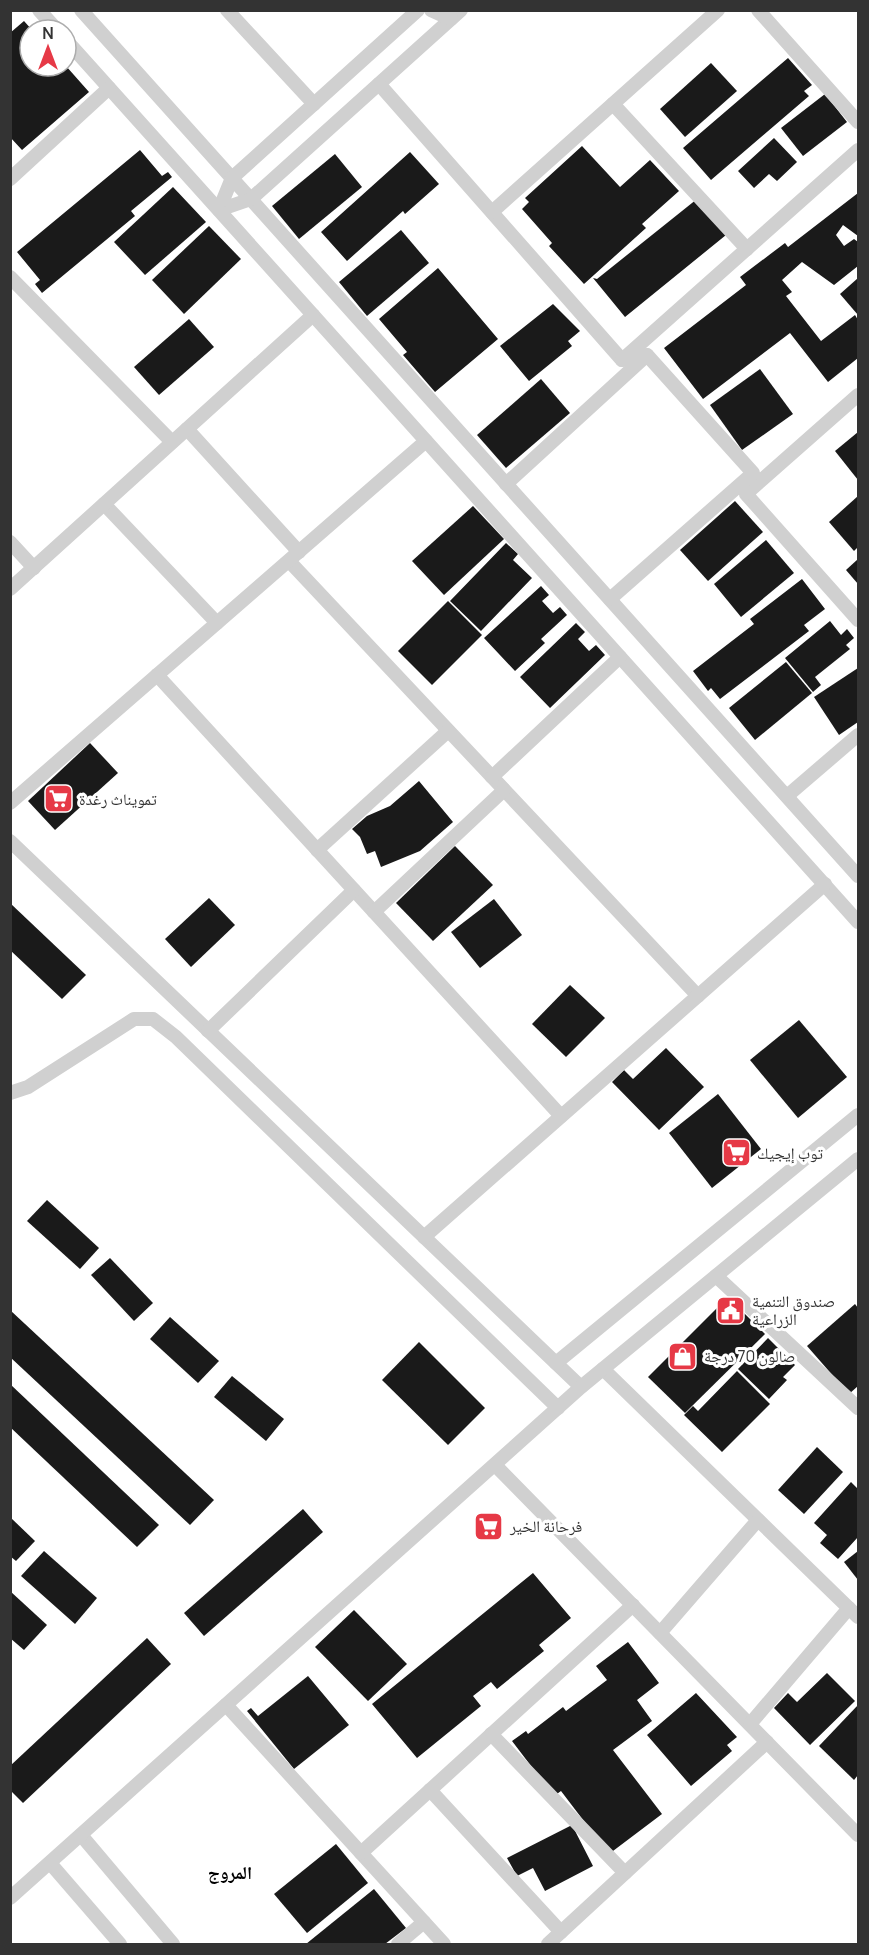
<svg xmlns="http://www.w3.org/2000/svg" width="869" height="1955" font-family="Manrope,'Noto Naskh Arabic',sans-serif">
<rect width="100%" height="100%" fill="#fff"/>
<!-- building -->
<g fill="#1a1a1a">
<polygon points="24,21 32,30 30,66 66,66 89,92 22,150 10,137 10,33"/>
<polygon points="788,58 812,85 804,91 809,96 711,180 683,148"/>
<polygon points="711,63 737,91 685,137 660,109"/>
<polygon points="825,94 847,122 803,156 781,128"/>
<polygon points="774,138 797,162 777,181 769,174 754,188 738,171"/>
<polygon points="582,146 620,187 650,160 679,191 642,224 646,228 584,284 549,246 552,243 522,209 529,202 525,198"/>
<polygon points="140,150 162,176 168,172 172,177 131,211 135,216 42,293 35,284 40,280 17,252"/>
<polygon points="410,152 439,184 405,214 403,211 347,261 321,232"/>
<polygon points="335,154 362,187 299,239 272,206"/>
<polygon points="173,187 206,222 145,275 114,242"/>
<polygon points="858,193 858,236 843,225 836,235 844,246 854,239 858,242 858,266 834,285 802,262 782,280 792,292 786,296 821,341 855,315 858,320 858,358 828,382 790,333 703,399 664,348 746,285 740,277 785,243 788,247"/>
<polygon points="697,199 726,235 625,317 593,278 597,279"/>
<polygon points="209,226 241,259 184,314 152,280"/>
<polygon points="401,230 429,263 367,316 339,282"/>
<polygon points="438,268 498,339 435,392 403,355 407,352 379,319"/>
<polygon points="858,278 858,315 840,294"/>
<polygon points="553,304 580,331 568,341 572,346 529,381 500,346"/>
<polygon points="189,319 214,347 159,395 134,367"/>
<polygon points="760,369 793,414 742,450 710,405"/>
<polygon points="541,379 570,413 506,468 477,435"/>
<polygon points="858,432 858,480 835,451"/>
<polygon points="858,496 858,547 854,551 829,522"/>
<polygon points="735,501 763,532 708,581 680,550"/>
<polygon points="473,506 504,539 444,595 412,561"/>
<polygon points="766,540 794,573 741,617 714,584"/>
<polygon points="506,543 518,554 513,560 532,578 481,631 450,601"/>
<polygon points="858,559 858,584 846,570"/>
<polygon points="802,579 825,609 804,625 809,631 720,699 711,688 708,691 693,671 754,624 750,619"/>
<polygon points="541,586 549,595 542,601 553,613 560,607 567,615 541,639 545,643 515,671 484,638"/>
<polygon points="448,601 482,635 432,685 398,651"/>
<polygon points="830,621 841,635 847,629 854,638 846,645 850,649 815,677 821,685 813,692 785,658"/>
<polygon points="576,623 585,632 578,639 589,651 596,645 605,655 550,708 520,677"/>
<polygon points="786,662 812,693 755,740 729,708"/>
<polygon points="858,668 858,722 839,735 814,697"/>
<polygon points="90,743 118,773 55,830 28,801"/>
<polygon points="419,781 453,822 420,851 381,867 375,851 367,854 360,837 352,829 367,816 390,806"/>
<polygon points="455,846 493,885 433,941 396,903"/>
<polygon points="209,898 235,925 191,967 165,939"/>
<polygon points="494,899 522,935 480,968 451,932"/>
<polygon points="10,903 86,975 62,999 10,950"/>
<polygon points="570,985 605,1018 566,1057 532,1024"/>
<polygon points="799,1020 847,1077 798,1118 750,1060"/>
<polygon points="666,1048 704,1087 659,1130 612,1082 624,1070 633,1079"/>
<polygon points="718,1094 761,1149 712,1188 669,1133"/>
<polygon points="47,1200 99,1248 80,1269 27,1221"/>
<polygon points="110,1258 153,1303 134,1321 91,1275"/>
<polygon points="728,1297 765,1334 685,1413 648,1377"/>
<polygon points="855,1304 858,1308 858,1386 849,1394 807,1346"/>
<polygon points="10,1310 214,1500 190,1525 10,1357"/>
<polygon points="170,1317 219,1361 198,1383 150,1339"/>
<polygon points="768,1338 795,1365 783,1377 787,1380 769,1399 738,1369"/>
<polygon points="419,1342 485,1408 448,1445 382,1380"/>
<polygon points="737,1371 770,1404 722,1452 684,1415 693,1406 698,1411"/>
<polygon points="232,1376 284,1419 266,1441 214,1397"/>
<polygon points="10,1384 159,1525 137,1547 10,1427"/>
<polygon points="817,1447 843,1472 804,1514 778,1490"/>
<polygon points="851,1482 858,1489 858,1537 838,1559 820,1543 827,1535 814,1523"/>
<polygon points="303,1509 323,1532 204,1636 184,1613"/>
<polygon points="10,1517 35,1541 16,1561 10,1556"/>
<polygon points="44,1551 97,1598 75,1624 21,1576"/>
<polygon points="858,1551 858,1580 844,1562"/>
<polygon points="533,1573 571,1618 539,1645 544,1651 497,1689 491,1682 473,1696 481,1706 417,1758 372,1704"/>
<polygon points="10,1591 47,1625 24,1650 10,1638"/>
<polygon points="354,1610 407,1664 368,1701 315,1647"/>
<polygon points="147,1638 171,1664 23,1803 10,1790 10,1766"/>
<polygon points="628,1642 659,1683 637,1700 652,1721 613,1750 662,1814 609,1854 561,1791 554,1796 512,1741 526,1731 528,1734 563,1707 566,1711 607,1680 596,1666"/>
<polygon points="827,1673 855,1701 810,1745 774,1708 788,1693 797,1702"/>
<polygon points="308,1676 349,1725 294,1769 247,1711 251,1708 258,1716"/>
<polygon points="696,1693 737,1737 727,1745 732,1751 691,1786 647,1735"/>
<polygon points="858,1705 858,1775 854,1780 819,1746"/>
<polygon points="572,1825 593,1866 545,1891 533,1868 517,1876 507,1858"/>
<polygon points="336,1844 368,1883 307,1933 274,1894"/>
<polygon points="374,1889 406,1928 385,1944 306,1944"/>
</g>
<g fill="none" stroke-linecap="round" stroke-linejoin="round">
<!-- street -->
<g stroke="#d0d0d0" stroke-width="14">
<polyline points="39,10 57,30"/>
<polyline points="81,10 858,876"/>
<polyline points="227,10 314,104"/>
<polyline points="418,10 232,178 219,210 251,199 461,10"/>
<polyline points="431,10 451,19 449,11"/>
<polyline points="758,10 858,122"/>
<polyline points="66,40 858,922"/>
<polyline points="379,84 622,360 647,355 753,473 746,494 858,620"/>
<polyline points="613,104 747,249"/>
<polyline points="10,179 109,88"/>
<polyline points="492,212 718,10"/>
<polyline points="10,277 172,442"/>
<polyline points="622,360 858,150"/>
<polyline points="187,429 299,552"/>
<polyline points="506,484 647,355"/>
<polyline points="747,493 858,395"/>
<polyline points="104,504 217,623"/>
<polyline points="10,542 34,568"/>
<polyline points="289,561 698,996"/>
<polyline points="10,589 313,315"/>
<polyline points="610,599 752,474"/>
<polyline points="157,675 561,1116"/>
<polyline points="492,777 620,657"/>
<polyline points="787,796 858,735"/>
<polyline points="10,803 426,441"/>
<polyline points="10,841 581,1387"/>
<polyline points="317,850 448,731"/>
<polyline points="374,912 504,790"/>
<polyline points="208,1031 354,890"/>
<polyline points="10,1093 28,1087 134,1019 153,1019 176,1037 558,1408"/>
<polyline points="424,1237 825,884"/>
<polyline points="716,1276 858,1408"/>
<polyline points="556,1363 858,1115"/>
<polyline points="603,1369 858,1617"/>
<polyline points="495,1465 858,1835"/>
<polyline points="660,1633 758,1520"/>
<polyline points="226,1705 444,1944"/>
<polyline points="750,1724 849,1608"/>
<polyline points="491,1734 625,1873"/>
<polyline points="430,1790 561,1932"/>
<polyline points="81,1835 173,1944"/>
<polyline points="361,1853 633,1605"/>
<polyline points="50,1863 120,1944"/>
<polyline points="10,1898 581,1387 858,1159"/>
<polyline points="398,1944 424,1922"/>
<polyline points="548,1944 767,1742"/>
</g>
</g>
<!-- icons -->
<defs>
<symbol id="supermarket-square" viewBox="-11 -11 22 22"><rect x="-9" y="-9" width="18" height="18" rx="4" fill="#e63946" stroke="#fff"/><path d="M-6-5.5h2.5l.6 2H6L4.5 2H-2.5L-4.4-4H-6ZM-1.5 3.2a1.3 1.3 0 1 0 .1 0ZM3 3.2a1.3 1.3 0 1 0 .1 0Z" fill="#fff"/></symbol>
<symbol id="civic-square" viewBox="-11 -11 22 22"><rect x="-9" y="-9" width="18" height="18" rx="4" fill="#e63946" stroke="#fff"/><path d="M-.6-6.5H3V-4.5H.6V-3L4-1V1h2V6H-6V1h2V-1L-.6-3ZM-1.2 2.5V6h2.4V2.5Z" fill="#fff"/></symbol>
<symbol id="shop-square" viewBox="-11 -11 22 22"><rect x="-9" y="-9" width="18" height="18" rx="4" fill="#e63946" stroke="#fff"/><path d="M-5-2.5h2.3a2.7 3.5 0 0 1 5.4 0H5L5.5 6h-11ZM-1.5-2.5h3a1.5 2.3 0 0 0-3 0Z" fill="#fff"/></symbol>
</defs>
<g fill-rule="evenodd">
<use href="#supermarket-square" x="42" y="782" width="33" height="33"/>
<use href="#supermarket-square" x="720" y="1136" width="33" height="33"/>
<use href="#civic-square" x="714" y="1294" width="33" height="33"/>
<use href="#shop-square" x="666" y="1340" width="33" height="33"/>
<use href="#supermarket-square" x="472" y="1510" width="33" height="33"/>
</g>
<g text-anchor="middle" stroke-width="6" stroke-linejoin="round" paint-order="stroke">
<!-- poi labels -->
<g font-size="16" fill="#333" stroke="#fff" text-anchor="start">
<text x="79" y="805">تمويناث رغدة</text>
<text x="757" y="1159">توب إيجيك</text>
<text x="752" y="1307">صندوق التنمية<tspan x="752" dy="18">الزراعية</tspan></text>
<text x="704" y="1362">صالون 70 درجة</text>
<text x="510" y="1532">فرحانة الخير</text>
</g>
<!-- neighbourhood labels -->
<g font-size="18" font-weight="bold" fill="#000" stroke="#fff">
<text x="230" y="1879">المروج</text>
</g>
</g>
<!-- border -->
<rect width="869" height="1955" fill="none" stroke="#333333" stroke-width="24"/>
<!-- north arrow -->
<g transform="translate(48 48)"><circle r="28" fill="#ffffff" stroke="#adadad" stroke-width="1.5"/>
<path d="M0-4.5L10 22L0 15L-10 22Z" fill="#e63946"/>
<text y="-9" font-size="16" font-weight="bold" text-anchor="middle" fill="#333333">N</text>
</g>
</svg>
